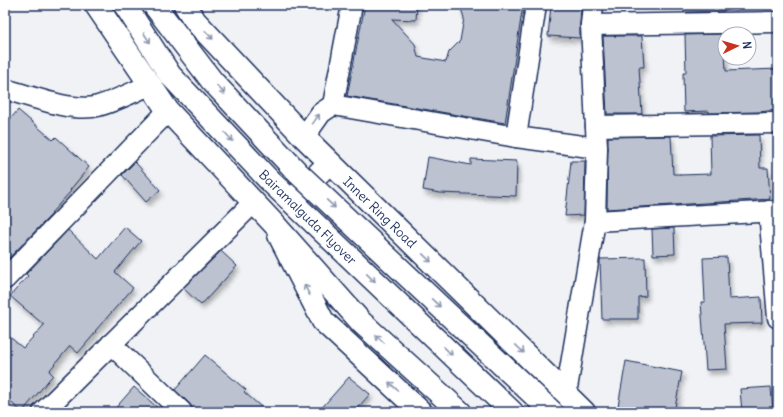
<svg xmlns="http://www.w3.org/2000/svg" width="783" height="417" font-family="Delius,sans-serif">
<defs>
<filter id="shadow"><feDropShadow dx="2.5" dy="4.5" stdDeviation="2" flood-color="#0004"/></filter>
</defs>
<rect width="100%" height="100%" fill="#f1f2f5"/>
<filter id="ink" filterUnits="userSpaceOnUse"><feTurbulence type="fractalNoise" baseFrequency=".025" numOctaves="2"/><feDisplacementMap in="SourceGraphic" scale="8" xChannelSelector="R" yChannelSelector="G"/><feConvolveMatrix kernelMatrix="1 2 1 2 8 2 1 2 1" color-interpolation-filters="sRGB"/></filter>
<g filter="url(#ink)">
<!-- building -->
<g fill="#bcc2d0" stroke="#1b2f5e" filter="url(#shadow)">
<polygon points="365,5 417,5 416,20 392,19 415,44 418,57 446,62 449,52 460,41 464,18 460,5 523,5 505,123 347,96"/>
<polygon points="551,5 581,5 580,24 580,38 548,36"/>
<polygon points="684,5 723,5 724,11 684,12"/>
<polygon points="724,34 726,71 778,69 778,110 758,112 709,113 709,111 684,112 683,73 686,73 685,35"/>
<polygon points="603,36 642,36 644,67 639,67 642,114 607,114"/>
<polygon points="18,110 53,140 56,137 89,167 70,190 71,191 51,213 52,214 9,258 5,254 5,125"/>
<polygon points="759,135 760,168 768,168 770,199 607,209 608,137 671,136 673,174 680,174 680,175 711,174 710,136"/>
<polygon points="428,157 471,165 471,159 517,161 516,196 440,193 423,190"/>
<polygon points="571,161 585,161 584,215 565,216"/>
<polygon points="135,162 160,190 146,202 122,175"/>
<polygon points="125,227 141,241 115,272 133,288 95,331 96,332 78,353 70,346 49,371 53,375 22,412 5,397 5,333 23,348 44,325 10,296 28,276 26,274 68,230 98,259"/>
<polygon points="674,228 675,254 653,255 652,229"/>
<polygon points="221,251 237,266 201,305 183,288"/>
<polygon points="727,257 729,299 761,297 762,323 724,324 727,369 706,370 701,302 705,302 703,258"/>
<polygon points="645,258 646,296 638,297 638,319 602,319 600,259"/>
<polygon points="205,355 246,390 244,392 267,412 193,412 190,404 175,390"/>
<polygon points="626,361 682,372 674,412 617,412"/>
<polygon points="349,377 370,394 354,412 318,412"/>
<polygon points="134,387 159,409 160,407 165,412 112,412"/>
<polygon points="771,387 773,412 742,412 740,389"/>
</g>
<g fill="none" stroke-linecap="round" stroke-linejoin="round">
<defs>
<g id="minor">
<polyline points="352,5 333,105 516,137 597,148"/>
<polyline points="591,25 778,22"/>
<path d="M5,89c24,7 69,24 93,17 18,-5 35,-14 52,-21"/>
<polyline points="596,126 778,123"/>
<polyline points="304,137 321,113 333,105"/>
<polyline points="516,137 536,5"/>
<polyline points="769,211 778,318"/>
<polyline points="595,221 778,211"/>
<polyline points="5,279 168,111"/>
<polyline points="111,344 182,412"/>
<polyline points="566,394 595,221 597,148 591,25 593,5"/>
<polyline points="43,412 253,203"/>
</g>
<g id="major">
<polyline points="185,5 195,21 304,137 584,412"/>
<polyline points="279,235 323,321 421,412"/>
</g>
<g id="highway">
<polyline points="96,5 168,111 275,225 361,322 460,412"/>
<polyline points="125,5 170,75 269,180 512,412"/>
<polyline points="295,197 329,163"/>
</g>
</defs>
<!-- minor casing -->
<use href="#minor" stroke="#1b2f5e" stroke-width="23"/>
<!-- major casing -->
<use href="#major" stroke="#1b2f5e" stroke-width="25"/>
<!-- highway casing -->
<use href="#highway" stroke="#1b2f5e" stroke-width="25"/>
<!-- minor -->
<use href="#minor" stroke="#fff" stroke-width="20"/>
<!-- major -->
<use href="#major" stroke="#fff" stroke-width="22"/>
<!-- highway -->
<use href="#highway" stroke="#fff" stroke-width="22"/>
<defs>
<polyline id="highway-bridge" points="154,5 212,81 298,173 552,412"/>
</defs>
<!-- highway-bridge casing -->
<use href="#highway-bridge" stroke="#1b2f5e" stroke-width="25" stroke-linecap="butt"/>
<!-- highway-bridge -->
<use href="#highway-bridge" stroke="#fff" stroke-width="22"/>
</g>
<!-- one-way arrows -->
<defs><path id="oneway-shaft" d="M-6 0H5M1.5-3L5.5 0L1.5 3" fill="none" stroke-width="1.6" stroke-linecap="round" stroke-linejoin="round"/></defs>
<g stroke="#8d97ae">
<use href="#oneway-shaft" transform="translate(209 35) rotate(47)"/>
<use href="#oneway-shaft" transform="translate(147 38) rotate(57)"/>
<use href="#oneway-shaft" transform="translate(221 90) rotate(47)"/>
<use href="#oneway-shaft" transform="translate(316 119) rotate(-55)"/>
<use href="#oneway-shaft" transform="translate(229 137) rotate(48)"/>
<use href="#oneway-shaft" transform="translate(331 204) rotate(43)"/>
<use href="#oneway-shaft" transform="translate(427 258) rotate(44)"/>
<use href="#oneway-shaft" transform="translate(371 278) rotate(44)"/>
<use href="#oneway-shaft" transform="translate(307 290) rotate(-117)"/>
<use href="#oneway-shaft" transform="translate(436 303) rotate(43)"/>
<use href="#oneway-shaft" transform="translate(380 339) rotate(-138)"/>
<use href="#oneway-shaft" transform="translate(520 349) rotate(44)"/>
<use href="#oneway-shaft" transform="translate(448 351) rotate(44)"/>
<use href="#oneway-shaft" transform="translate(393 386) rotate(-137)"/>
</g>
</g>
<g text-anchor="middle" stroke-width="3" stroke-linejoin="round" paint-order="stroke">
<!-- street labels -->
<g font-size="13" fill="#1b2f5e" stroke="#fff">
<text transform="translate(380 212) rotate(44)" y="5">Inner Ring Road</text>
<text transform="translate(308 217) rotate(44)" y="5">Bairamalguda Flyover</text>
</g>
</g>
<!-- margin -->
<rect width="783" height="417" fill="none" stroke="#fff" stroke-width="20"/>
<rect x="10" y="10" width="763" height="397" fill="none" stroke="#1b2f5e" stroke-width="1.5" filter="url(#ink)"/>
<!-- north arrow -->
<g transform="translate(737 46) rotate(85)"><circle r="19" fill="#ffffff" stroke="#a4acbf"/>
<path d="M0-3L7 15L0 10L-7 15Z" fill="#c8321e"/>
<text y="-6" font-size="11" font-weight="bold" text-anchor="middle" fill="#1b2f5e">N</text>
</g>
</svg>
